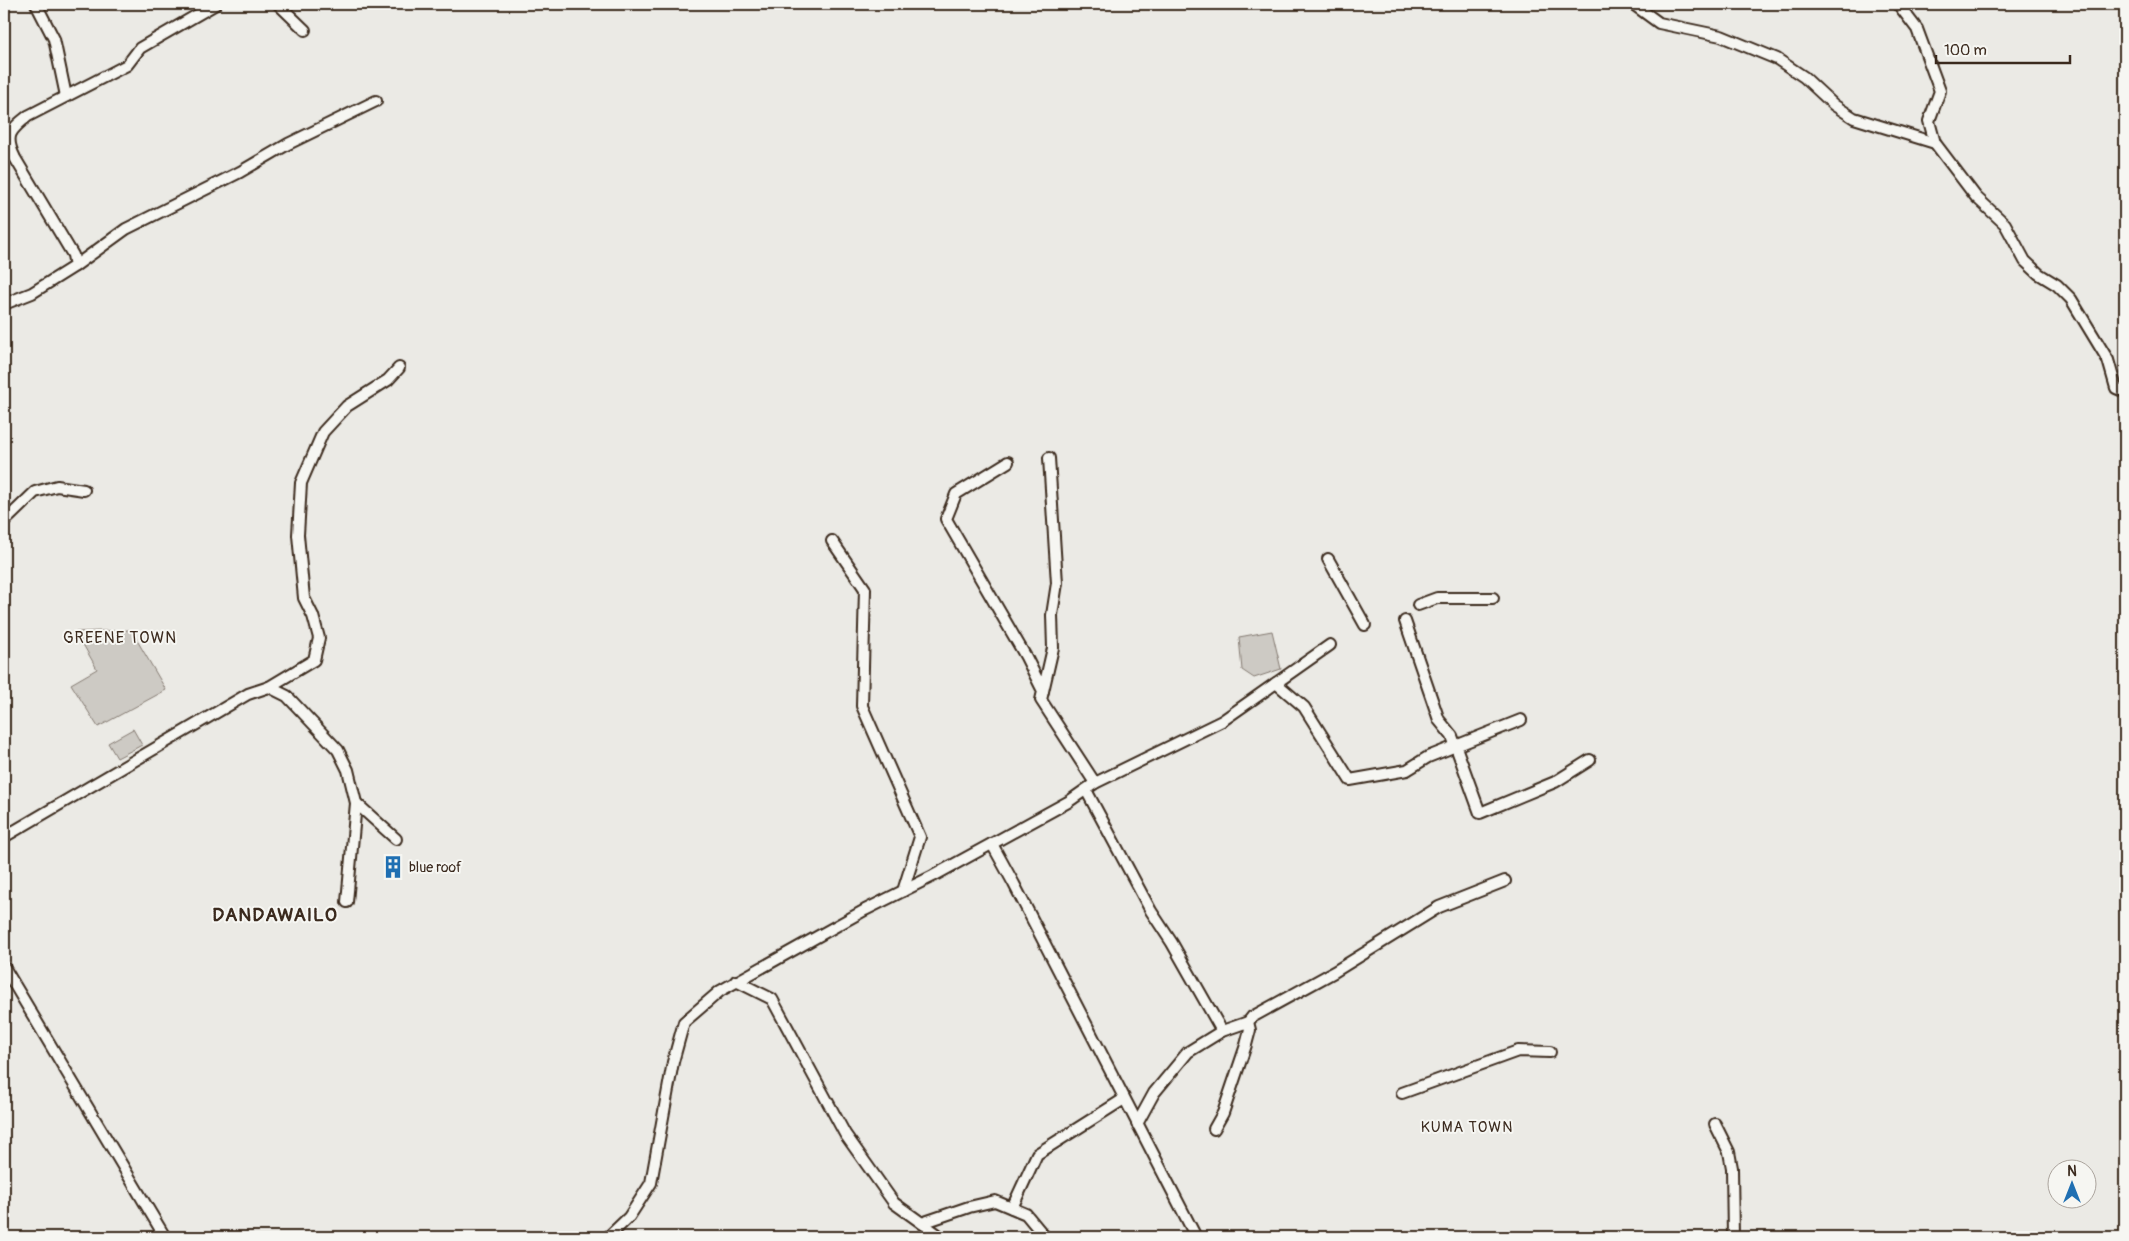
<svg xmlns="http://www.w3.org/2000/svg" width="2129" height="1241" font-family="Pangolin,sans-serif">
<rect width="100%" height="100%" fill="#ebeae5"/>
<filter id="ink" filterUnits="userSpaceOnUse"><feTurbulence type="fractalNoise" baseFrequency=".02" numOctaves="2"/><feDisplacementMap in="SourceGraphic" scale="10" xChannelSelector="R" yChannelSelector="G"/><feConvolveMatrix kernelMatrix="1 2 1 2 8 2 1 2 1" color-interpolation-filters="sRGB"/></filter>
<g filter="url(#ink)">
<!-- green -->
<g fill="#cdcac4" stroke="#847a71">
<polygon points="131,630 166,690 98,727 71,684 97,669 76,632"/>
<polygon points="1272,631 1281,669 1254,678 1242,670 1239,637"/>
<polygon points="133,729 142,745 117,758 108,743"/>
</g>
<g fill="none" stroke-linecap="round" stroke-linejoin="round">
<defs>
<g id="minor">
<polyline points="36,4 54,39 66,96"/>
<polyline points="278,4 305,30"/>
<polyline points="1633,4 1659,23 1721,36 1777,59 1804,77 1834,105 1854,118 1935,143"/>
<polyline points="1898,4 1917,29 1940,91 1929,121 1935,143 1976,197 2005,224 2025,261 2039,274 2057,285 2071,299 2108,360 2116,388 2125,392"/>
<path d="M75,266l-2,-11 -58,-97c-11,-22 -5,-28 13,-42l99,-51 13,-17 76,-44"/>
<polyline points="4,304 32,293 75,266 126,229 240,172 288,144 376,101"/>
<polyline points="1049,458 1057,583 1052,615 1053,648 1041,700 1095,783"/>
<polyline points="1008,462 956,494 946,519 1026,657 1043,691"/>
<polyline points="4,522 35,492 57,486 84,490"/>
<polyline points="832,541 865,589 862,706 920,837 903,891"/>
<polyline points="1328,559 1365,625"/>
<polyline points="1418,605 1437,598 1493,598"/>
<polyline points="1405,621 1439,720 1452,736 1480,813 1555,782 1590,760"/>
<polyline points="1276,683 1304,707 1350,780 1407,770 1428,757 1521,720"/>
<polyline points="269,687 314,660 319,638 313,616 304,598 298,535 301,483 323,432 347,406 388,380 399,368"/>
<polyline points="1086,790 1151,911 1172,943 1222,1031"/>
<polyline points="356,803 396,839"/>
<polyline points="4,837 248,694 269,687 287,696 338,750 348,770 356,803 347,902"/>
<polyline points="992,844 1014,884 1196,1237"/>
<polyline points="4,967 165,1237"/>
<polyline points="736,981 772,999 845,1134 894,1203 937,1234 938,1237"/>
<polyline points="1402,1093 1518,1051 1550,1052"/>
<polyline points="1137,1124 1154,1093 1188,1052 1222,1031 1248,1022 1252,1017 1334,972 1439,907 1505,881"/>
<polyline points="1715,1124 1729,1152 1732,1168 1733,1237"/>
<polyline points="1214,1129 1223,1113 1246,1045 1250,1030 1248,1022"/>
<polyline points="1012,1208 1037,1154 1124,1099"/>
<polyline points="922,1223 969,1207 995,1201 1026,1214 1045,1237"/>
<polyline points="608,1237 629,1217 651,1183 673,1062 684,1022 720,991 865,910 933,876 1068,802 1095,783 1222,721 1330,645"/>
</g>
</defs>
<!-- minor casing -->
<use href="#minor" stroke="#3b2a1e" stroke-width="14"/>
<!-- minor -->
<use href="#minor" stroke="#f6f6f2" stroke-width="10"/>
</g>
</g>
<!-- icons -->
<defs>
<symbol id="building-bare" viewBox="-9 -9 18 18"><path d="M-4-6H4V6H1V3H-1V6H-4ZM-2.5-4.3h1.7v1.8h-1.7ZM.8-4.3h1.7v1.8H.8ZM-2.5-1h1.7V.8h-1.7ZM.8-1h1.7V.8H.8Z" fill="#1f6fb2" stroke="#f6f6f2" stroke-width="2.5" paint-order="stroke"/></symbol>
</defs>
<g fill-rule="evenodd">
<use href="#building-bare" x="377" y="851" width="32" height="32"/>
</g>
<g text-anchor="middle" stroke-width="4" stroke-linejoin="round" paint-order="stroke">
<!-- poi labels -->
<g font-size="14" fill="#3b2a1e" stroke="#f6f6f2" text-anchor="start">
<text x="409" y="872">blue roof</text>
</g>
<!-- neighbourhood labels -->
<g font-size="15" letter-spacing="1" fill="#3b2a1e" stroke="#f6f6f2">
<text x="1467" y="1132">KUMA TOWN</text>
</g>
<!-- quarter labels -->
<g font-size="16" letter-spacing="1" fill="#3b2a1e" stroke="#f6f6f2">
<text x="120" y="643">GREENE TOWN</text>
</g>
<!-- district labels -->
<g font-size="19" font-weight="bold" letter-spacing="1" fill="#3b2a1e" stroke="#f6f6f2">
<text x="275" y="921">DANDAWAILO</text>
</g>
</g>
<!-- margin -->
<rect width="2129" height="1241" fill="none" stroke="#f6f6f2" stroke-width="20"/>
<rect x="10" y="10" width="2109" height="1221" fill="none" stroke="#3b2a1e" stroke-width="2" filter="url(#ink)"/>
<!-- north arrow -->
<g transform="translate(2072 1184)"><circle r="24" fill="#f6f6f2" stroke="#aba49d"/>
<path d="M0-4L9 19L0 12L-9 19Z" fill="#1f6fb2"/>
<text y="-8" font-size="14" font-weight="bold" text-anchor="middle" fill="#3b2a1e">N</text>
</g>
<!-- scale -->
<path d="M1936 55v8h134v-8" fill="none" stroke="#3b2a1e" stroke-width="2.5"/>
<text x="1944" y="55" font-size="15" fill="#3b2a1e" stroke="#f6f6f2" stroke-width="4" paint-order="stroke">100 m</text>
</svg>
